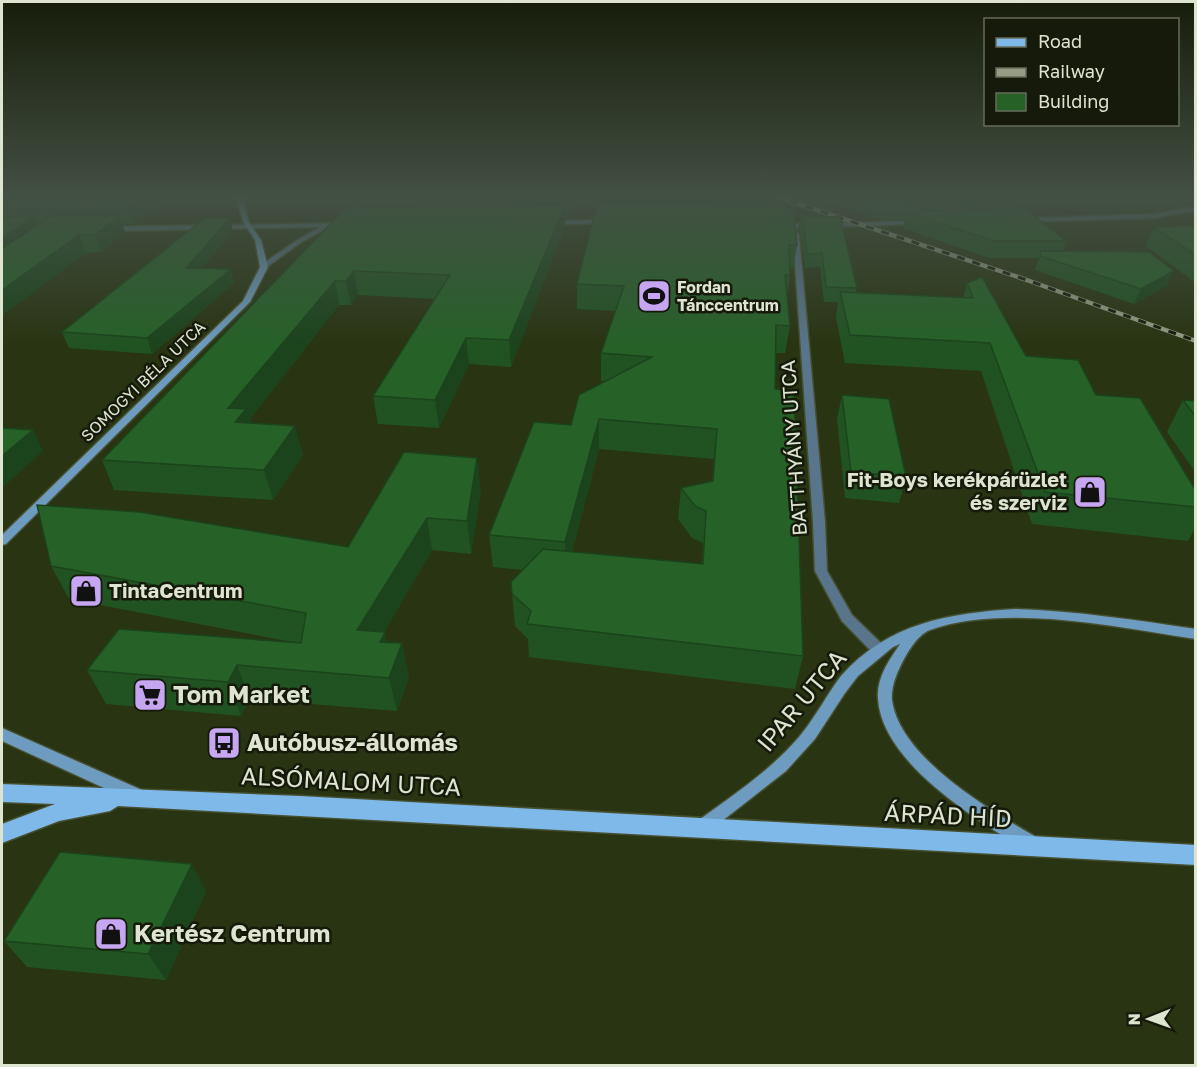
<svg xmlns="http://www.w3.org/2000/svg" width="1197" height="1067" font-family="'Golos Text',sans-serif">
<rect width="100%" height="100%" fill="#293412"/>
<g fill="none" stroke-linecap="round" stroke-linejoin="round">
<defs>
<g id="street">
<polygon points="1196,206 1196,210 1155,218 1022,222 1019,220 1022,218 1155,214"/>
<polygon points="606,220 608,221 608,223 549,225 546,223 549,221"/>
<polygon points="918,221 921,223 920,224 794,228 799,235 825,522 827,571 852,615 883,645 885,649 883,653 878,654 873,653 842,621 815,571 813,522 793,235 789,228 780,228 777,226 780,224"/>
<polygon points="345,223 348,225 347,226 329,227 300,243 264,269 261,269 261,265 296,241 320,227 108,231 105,229 108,227"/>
</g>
<g id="secondary">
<polygon points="236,196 242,196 249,222 261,240 268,267 250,302 6,544 2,545 2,535 243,301 260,267 255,240 243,222"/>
<path d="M1016,609c60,2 120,11 180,20v10c-78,-12 -192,-36 -266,-9 -13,5 -23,23 -29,35 -5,10 -10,23 -9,35 8,58 98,110 144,137l3,6 -3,6 -6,2 -6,-2c-49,-30 -142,-87 -146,-150 -2,-20 11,-39 22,-55l-7,3 -35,29 -13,17 -30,46 -29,32 -78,61 -6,3 -6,-3 -3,-5 3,-5c36,-26 74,-51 103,-85 16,-19 27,-41 42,-61 47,-53 108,-63 175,-67z"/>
<polygon points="2,728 142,790 144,795 142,800 136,802 130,800 2,741"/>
</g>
<polygon id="primary" points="2,784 300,796 1196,845 1196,865 118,806 110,811 59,821 2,843 2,824 55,804 2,802"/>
</defs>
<!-- street casing -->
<use href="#street" stroke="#465030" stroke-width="3"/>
<!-- secondary casing -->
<use href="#secondary" stroke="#465030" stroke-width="3"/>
<!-- primary casing -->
<use href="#primary" stroke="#465030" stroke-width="3"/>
<!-- street -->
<use href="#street" fill="#59758c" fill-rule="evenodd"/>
<!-- secondary -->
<use href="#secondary" fill="#6e9bc0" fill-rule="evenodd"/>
<!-- primary -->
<use href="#primary" fill="#7eb9e9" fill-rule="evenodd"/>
<defs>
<polyline id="rail" points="775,196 1024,279 1196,341"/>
</defs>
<!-- rail casing -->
<use href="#rail" stroke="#959e85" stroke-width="4.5"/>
<!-- rail -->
<use href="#rail" stroke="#151a0b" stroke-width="3" stroke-dasharray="8" stroke-linecap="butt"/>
</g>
<!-- wall -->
<g fill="#215322" fill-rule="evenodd">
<polygon points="20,196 167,196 135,224 122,224 125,232 102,252 86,253 4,217 2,212 2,209"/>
<polygon points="363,196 574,196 574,204 568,218 565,218 565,227 511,367 469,364 439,428 378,424 373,396 435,299 358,295 351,305 339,305 250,419 251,423 303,455 273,500 114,490 102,460 356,208 355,205"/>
<path d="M599,196h170l4,6v4l24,39 -4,24h-3v6l-3,23 3,28 -5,27h-9l-1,36 28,267 -8,33 -266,-32 -1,-18 -13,-13 -4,-44 12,-12 -30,-3 -4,-32 82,-110 35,-44h-5v-28l14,-42 -38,-2v-25l22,-80 1,-7zM599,449l115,10 -2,22 -31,7 -3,31 14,19 11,5 -1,21 -130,-12z"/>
<polygon points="911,196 1002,196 1013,205 1012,209 1066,241 1062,252 1168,285 1134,304 1035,270 1039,258 989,258 903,228 904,219 880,220 844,207 846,198 925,209 909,203"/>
<polygon points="800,216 857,288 856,292 963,298 967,283 1026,356 1096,395 1196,491 1196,527 1188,541 1032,524 981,371 845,363 836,318 838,302 824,302 820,267 805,268 801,235 798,229"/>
<polygon points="1196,226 1196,283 1146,246 1154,227"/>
<polygon points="233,231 202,268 231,269 234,283 152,354 69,348 62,332"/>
<polygon points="842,395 906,477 899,503 845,498 837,419"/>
<polygon points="1183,400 1196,401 1196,473 1167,432"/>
<polygon points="481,489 471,554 432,550 384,632 387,642 409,677 397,711 250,699 241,716 106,704 87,670 292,642 69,599 51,566 348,547"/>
<polygon points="206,891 166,980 27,967 4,941"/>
</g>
<!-- shaded-wall -->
<g fill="#1b441c">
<polygon points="143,196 167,196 135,224 129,208"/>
<polygon points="571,196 574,196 574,204 568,218 568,202"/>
<polygon points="565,205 565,227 511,367 509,340"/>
<polygon points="33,216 40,233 2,263 2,239"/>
<polygon points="119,216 125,232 102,252 95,235"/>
<polygon points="230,218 233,231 190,282 186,268"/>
<polygon points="79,235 86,253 2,316 2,290"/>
<polygon points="231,269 234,283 152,354 147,338"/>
<polygon points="354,271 358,295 351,305 346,281"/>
<polygon points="1174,271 1168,285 1134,304 1141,289"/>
<polygon points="335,281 339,305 250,419 255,437 244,451 228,408"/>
<polygon points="466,338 469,364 439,428 435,400"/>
<polygon points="599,419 599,449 566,574 565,542"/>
<polygon points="295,426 303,455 273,500 264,470"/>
<polygon points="33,430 43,451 2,488 2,456"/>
<polygon points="477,458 481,489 471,554 467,521"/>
<polygon points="427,518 432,550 366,664 357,630"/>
<polygon points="385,632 392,666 380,642"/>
<polygon points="402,643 409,677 397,711 389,678"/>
<polygon points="237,665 250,699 241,716 228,682"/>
<polygon points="192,864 206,891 166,980 148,954"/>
</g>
<!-- building -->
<g fill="#266128" stroke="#1b441c" stroke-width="1.5">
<polygon points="20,196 143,196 129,208 2,209"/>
<polygon points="363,196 571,196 568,202 355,205"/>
<polygon points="600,196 769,196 773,202 689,199 599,201"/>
<polygon points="923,196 1002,196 1013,205 953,207"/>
<polygon points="886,197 932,211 881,213 845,201 846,198"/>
<polygon points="689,203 788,207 794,213 797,245 789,245 790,275 785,275 790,326 776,325 775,389 794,391 803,656 527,624 531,611 512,594 511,582 543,549 703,564 706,511 695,506 681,488 713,481 717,429 599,419 565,542 489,535 534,422 571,425 579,395 652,357 601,353 624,286 577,284 597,204"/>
<polygon points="565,205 509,340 466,338 435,400 373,396 450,275 354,271 346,281 335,281 228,408 246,409 235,422 295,426 264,470 102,460 346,208"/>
<polygon points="1024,208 1066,241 994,241 906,212"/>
<polygon points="33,216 2,239 2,217"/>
<polygon points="50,216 119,216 95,235 79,235 2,290 2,249"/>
<polygon points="800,216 840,217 857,288 826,287 822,253 807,254 803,222"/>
<polygon points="205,218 230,218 186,268 231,269 147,338 62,332"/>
<polygon points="1196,226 1196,255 1154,227"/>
<polygon points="1041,251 1149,252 1174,271 1141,289 1040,256"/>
<polygon points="982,277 1026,356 1078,360 1096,395 1140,398 1196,491 1196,507 1045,492 990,343 850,335 840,292 973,298 967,283"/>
<polygon points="842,395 889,399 906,477 851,472"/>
<polygon points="1183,400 1196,401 1196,417"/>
<polygon points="2,428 33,430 2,456"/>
<polygon points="404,452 477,458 467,521 427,518 357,630 385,632 380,642 402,643 389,678 237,665 228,682 87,670 119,629 301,643 306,613 51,566 37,505 139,512 348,547"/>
<polygon points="60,852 192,864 148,954 4,941"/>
</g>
<!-- sky -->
<linearGradient id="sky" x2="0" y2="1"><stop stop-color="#171d0a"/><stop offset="0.57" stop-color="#435044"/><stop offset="1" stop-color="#435044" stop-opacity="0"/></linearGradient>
<rect width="1197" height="346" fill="url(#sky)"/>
<!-- icons -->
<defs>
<symbol id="stadium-square" viewBox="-11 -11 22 22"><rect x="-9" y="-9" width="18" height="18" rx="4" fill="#c6a6f0" stroke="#151a0b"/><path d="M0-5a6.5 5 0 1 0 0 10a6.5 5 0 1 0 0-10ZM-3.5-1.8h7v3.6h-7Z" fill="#111"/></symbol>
<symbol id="shop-square" viewBox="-11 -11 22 22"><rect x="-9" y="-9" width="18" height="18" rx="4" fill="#c6a6f0" stroke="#151a0b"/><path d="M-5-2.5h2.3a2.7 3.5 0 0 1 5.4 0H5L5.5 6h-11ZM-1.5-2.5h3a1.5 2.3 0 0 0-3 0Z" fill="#111"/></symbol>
<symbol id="supermarket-square" viewBox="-11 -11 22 22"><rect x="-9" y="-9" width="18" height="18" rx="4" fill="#c6a6f0" stroke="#151a0b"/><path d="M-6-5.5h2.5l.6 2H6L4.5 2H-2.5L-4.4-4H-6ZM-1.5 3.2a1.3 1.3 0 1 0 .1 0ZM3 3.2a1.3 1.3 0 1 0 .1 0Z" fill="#111"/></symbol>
<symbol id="bus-square" viewBox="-11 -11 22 22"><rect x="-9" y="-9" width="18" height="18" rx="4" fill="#c6a6f0" stroke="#151a0b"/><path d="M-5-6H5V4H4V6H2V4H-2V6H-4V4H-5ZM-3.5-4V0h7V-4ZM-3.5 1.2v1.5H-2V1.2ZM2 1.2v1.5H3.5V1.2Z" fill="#111"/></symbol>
</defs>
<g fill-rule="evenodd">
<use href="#stadium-square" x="635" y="277" width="38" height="38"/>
<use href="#shop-square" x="1071" y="473" width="38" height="38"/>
<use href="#shop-square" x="67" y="572" width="38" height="38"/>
<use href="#supermarket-square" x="131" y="676" width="38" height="38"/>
<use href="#bus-square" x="205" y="724" width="38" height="38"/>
<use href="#shop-square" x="92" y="915" width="38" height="38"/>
</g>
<g text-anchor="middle" stroke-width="5" stroke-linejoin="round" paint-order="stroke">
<!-- far-poi labels -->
<g font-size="16" font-weight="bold" fill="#dde4d0" stroke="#151a0b" text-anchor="start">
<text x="677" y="293">Fordan<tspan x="677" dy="18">Tánccentrum</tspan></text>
</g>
<!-- far-street labels -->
<g font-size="16" fill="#dde4d0" stroke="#151a0b">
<text transform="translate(143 381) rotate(-44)" y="6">SOMOGYI BÉLA UTCA</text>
</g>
<!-- street labels -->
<g font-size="20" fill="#dde4d0" stroke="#151a0b">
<text transform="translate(794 448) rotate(-94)" y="7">BATTHYÁNY UTCA</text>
</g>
<!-- poi labels -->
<g font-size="20" font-weight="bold" fill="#dde4d0" stroke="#151a0b" text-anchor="end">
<text x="1067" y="487">Fit-Boys kerékpárüzlet<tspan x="1067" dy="23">és szerviz</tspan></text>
<text x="109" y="598" text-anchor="start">TintaCentrum</text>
</g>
<!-- near-poi labels -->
<g font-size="24" font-weight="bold" fill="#dde4d0" stroke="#151a0b" text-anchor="start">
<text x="173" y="703">Tom Market</text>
<text x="247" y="751">Autóbusz-állomás</text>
<text x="134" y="942">Kertész Centrum</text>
</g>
<!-- near-street labels -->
<g font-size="24" fill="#dde4d0" stroke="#151a0b">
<text transform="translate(802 701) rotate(-50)" y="8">IPAR UTCA</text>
<text transform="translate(351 782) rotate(3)" y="8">ALSÓMALOM UTCA</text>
<text transform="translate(948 816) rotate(3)" y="8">ÁRPÁD HÍD</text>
</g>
</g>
<!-- border -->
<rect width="1197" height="1067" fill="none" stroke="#dde4d0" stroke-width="6"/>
<!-- legend -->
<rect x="984" y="18" width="195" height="108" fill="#151a0b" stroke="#656b5a" stroke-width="1.5"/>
<rect x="996" y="38" width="30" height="9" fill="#7eb9e9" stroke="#656b5a" stroke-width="1.5"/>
<text x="1038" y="48" font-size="18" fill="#dde4d0">Road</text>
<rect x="996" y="68" width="30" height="9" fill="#959e85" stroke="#656b5a" stroke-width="1.5"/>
<text x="1038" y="78" font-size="18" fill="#dde4d0">Railway</text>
<rect x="996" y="93" width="30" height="18" fill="#266128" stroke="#656b5a" stroke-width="1.5"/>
<text x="1038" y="108" font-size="18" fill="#dde4d0">Building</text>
<!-- north arrow -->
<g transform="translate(1149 1019) rotate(269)" stroke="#151a0b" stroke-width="4.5" paint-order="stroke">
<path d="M0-4.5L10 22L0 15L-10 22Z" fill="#dde4d0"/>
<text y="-9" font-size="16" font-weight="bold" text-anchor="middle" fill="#dde4d0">N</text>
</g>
</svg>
